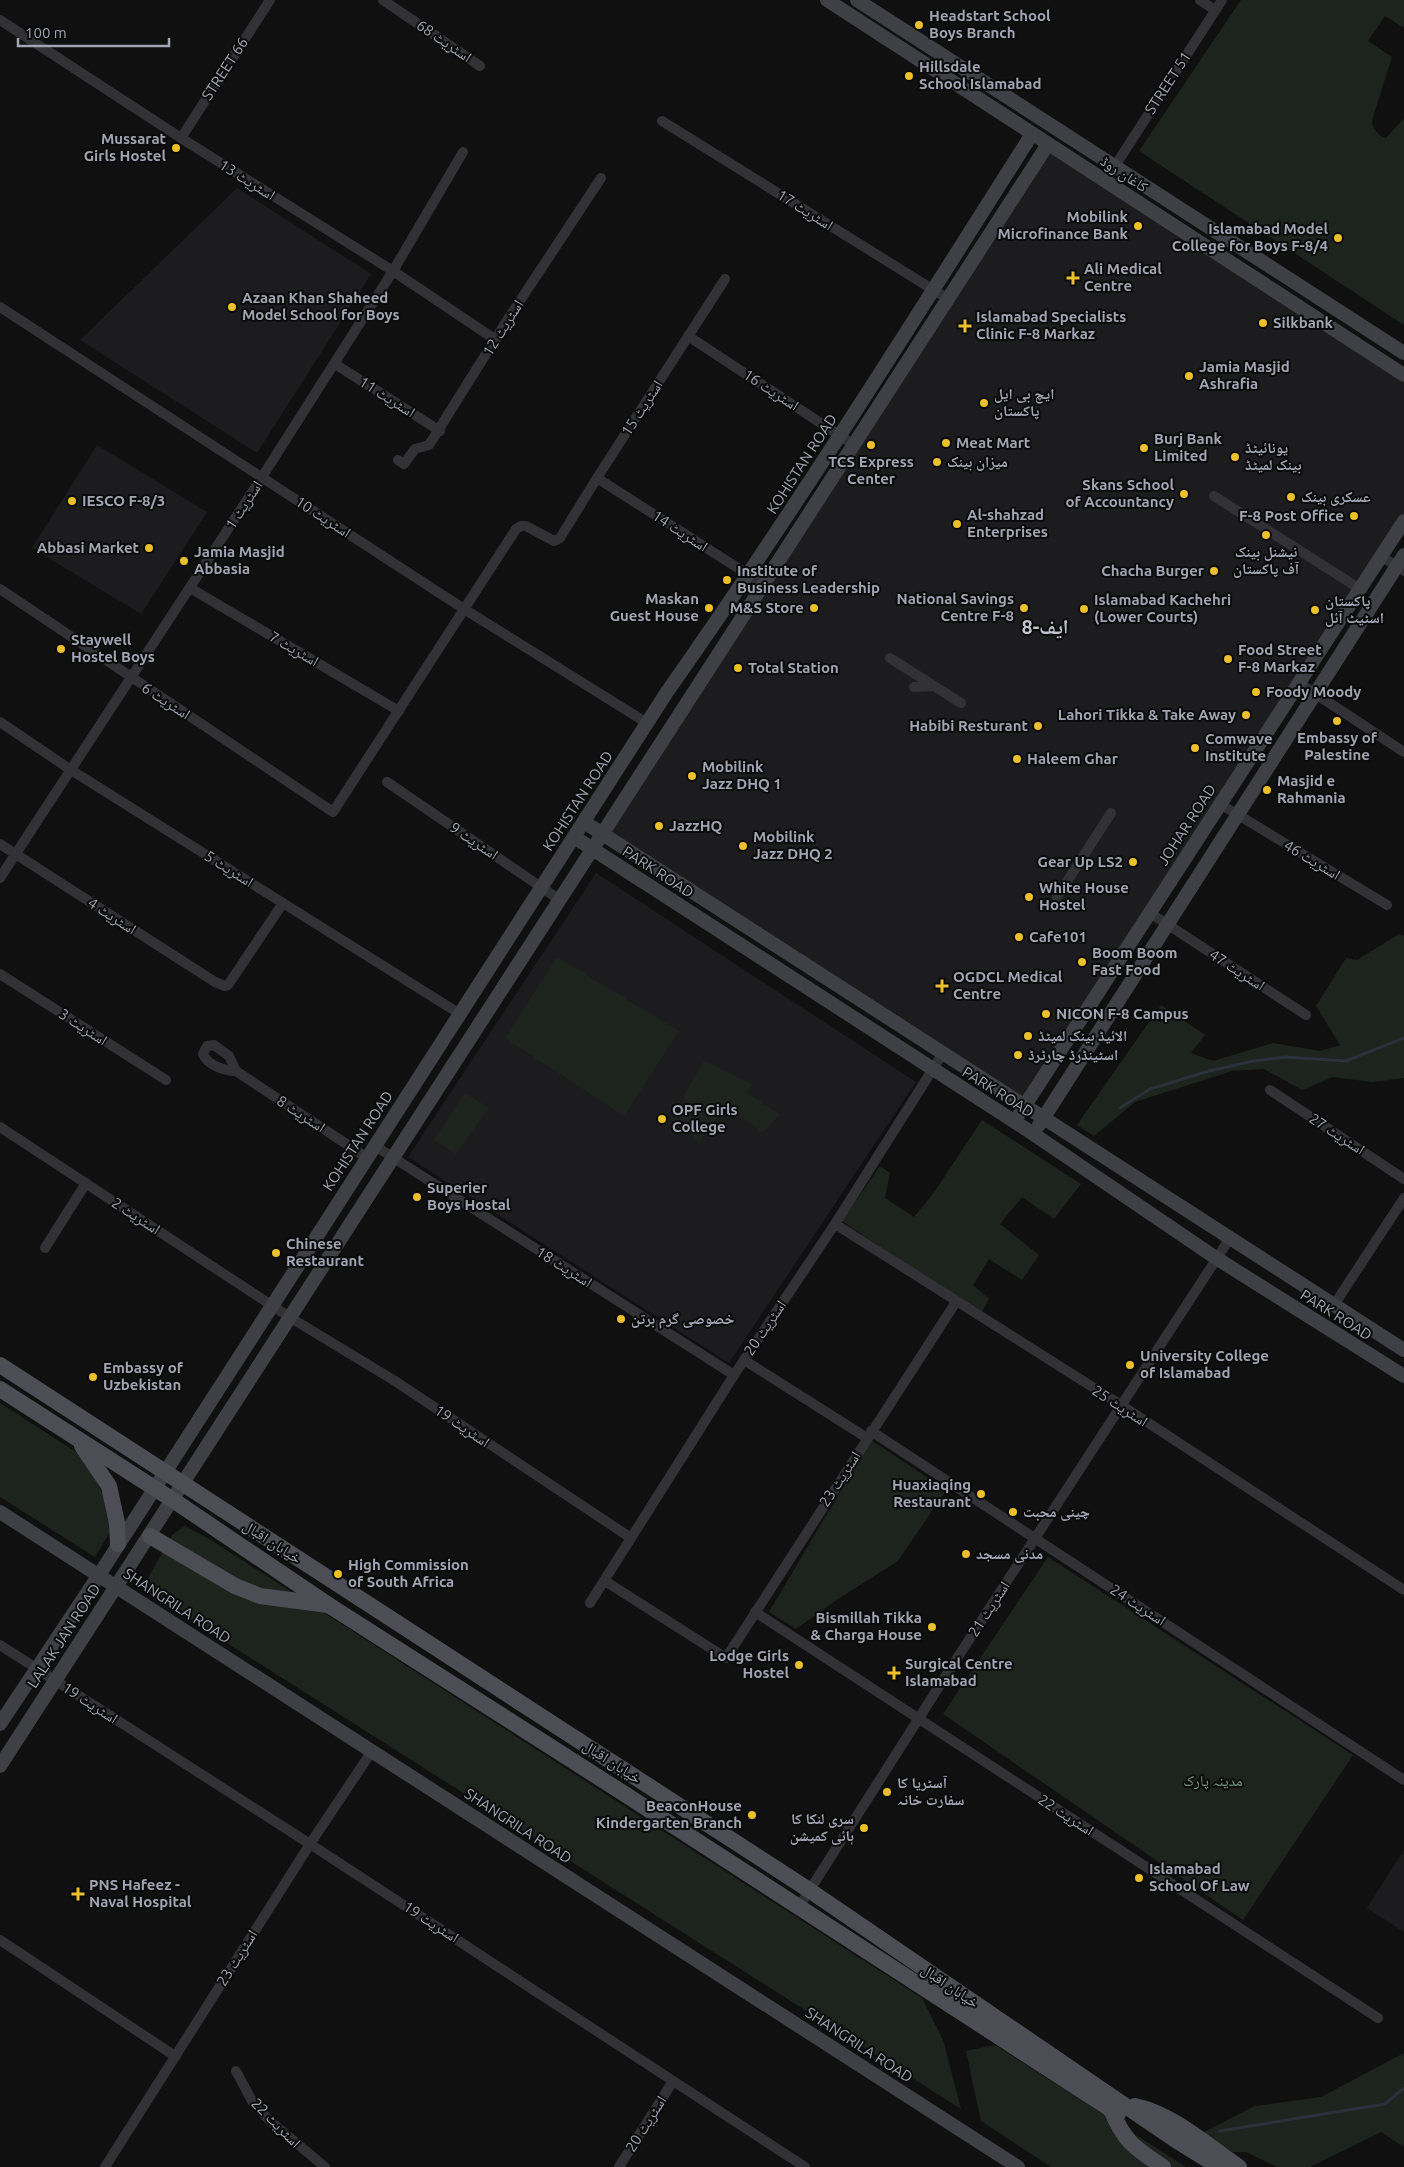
<svg xmlns="http://www.w3.org/2000/svg" width="1404" height="2167" font-family="Ubuntu,'Noto Naskh Arabic',sans-serif">
<rect width="100%" height="100%" fill="#101011"/>
<!-- built -->
<g fill="#1c1c1e">
<polygon points="1048,144 1404,376 1404,521 1025,1106 603,834"/>
<polygon points="237,188 371,274 257,453 80,340"/>
<polygon points="97,445 207,512 141,614 32,548"/>
<polygon points="596,873 916,1082 729,1363 408,1157"/>
<polygon points="1404,1850 1404,1932 1367,1908"/>
</g>
<!-- green -->
<g fill="#1d241e">
<path d="M1241,0h163v28l-19,-12 -17,25 24,16 -20,63c-1,7 7,17 14,18l18,-20v207l-265,-174z"/>
<polygon points="1399,934 1404,936 1404,1078 1372,1082 1333,1077 1302,1090 1264,1069 1232,1071 1135,1102 1094,1136 1077,1125 1161,1005 1205,1035 1191,1053 1213,1061 1273,1043 1320,1051 1340,1045 1316,1006 1346,958 1357,960"/>
<polygon points="557,957 679,1031 624,1116 505,1038"/>
<polygon points="704,1061 752,1085 746,1093 780,1114 763,1133 726,1106 699,1143 678,1121 690,1104 683,1097"/>
<polygon points="465,1093 489,1108 456,1154 434,1140"/>
<polygon points="982,1120 1081,1184 1054,1219 1022,1197 1000,1224 1039,1255 1022,1280 989,1259 973,1285 989,1299 981,1314 842,1221 880,1166 890,1173 885,1198 914,1217 935,1191"/>
<polygon points="0,1403 76,1452 93,1474 108,1505 111,1530 95,1557 0,1497"/>
<polygon points="871,1440 946,1490 898,1561 838,1599 796,1629 769,1612"/>
<polygon points="185,1526 211,1540 922,1998 943,2040 961,2109 142,1589 172,1535"/>
<polygon points="1048,1557 1353,1755 1243,1920 943,1714"/>
<polygon points="995,2045 1186,2167 1051,2167 981,2121 966,2051"/>
<polygon points="1404,2053 1404,2147 1381,2132 1310,2167 1277,2167 1246,2152 1232,2152 1202,2133 1255,2106 1321,2097"/>
</g>
<g fill="none" stroke-linecap="round" stroke-linejoin="round">
<!-- stream -->
<g stroke="#2a3139" stroke-width="3">
<polyline points="1120,1108 1150,1089 1209,1071 1253,1061 1285,1057 1346,1061 1404,1038"/>
<polyline points="1220,2131 1385,2104 1404,2088"/>
</g>
<!-- street -->
<g stroke="#313136" stroke-width="10">
<polyline points="383,0 480,66"/>
<polyline points="1200,0 1215,10"/>
<polyline points="0,20 181,138 393,271 496,340"/>
<polyline points="662,121 948,299"/>
<polyline points="181,138 270,0"/>
<polyline points="1115,166 1222,0"/>
<polyline points="0,307 464,609 647,723"/>
<polyline points="688,336 854,445"/>
<polyline points="335,364 440,431"/>
<polyline points="398,460 404,464 415,449 429,445 506,322 601,178"/>
<polyline points="597,478 763,584"/>
<polyline points="1214,496 1360,589"/>
<polyline points="1381,556 1404,571"/>
<polyline points="190,588 399,711"/>
<polyline points="0,589 333,812 516,529 521,526 526,526 554,541 560,538 597,478 725,279"/>
<polyline points="890,658 934,686"/>
<polyline points="1299,683 1404,752"/>
<polyline points="914,687 934,686 961,703"/>
<polyline points="0,722 71,770 460,1014"/>
<polyline points="387,782 560,900"/>
<polyline points="1220,804 1387,905"/>
<polyline points="0,844 215,982 225,986 228,985 283,903"/>
<polyline points="0,878 262,477 393,271 463,152"/>
<polyline points="1057,897 1111,813"/>
<polyline points="1150,913 1306,1015"/>
<polyline points="0,974 166,1080"/>
<path d="M236,1071l-7,-15 -15,-11 -7,1 -4,8c4,11 22,17 33,17l130,86"/>
<polyline points="1270,1090 1404,1179"/>
<polyline points="0,1127 291,1318 395,1381 631,1538"/>
<polyline points="375,1146 734,1375"/>
<polyline points="835,1224 1121,1405 1404,1590"/>
<polyline points="45,1248 86,1183"/>
<polyline points="1334,1305 1404,1198"/>
<polyline points="744,1360 867,1438"/>
<polyline points="871,1431 1404,1780"/>
<polyline points="605,1581 726,1658 956,1302"/>
<polyline points="590,1603 734,1375 835,1224 943,1053"/>
<polyline points="755,1612 1378,2018"/>
<polyline points="0,1645 310,1844 805,2167"/>
<polyline points="799,1907 952,1666 1230,1238"/>
<polyline points="0,1940 175,2056"/>
<polyline points="236,2071 252,2101 269,2120 325,2167"/>
<polyline points="105,2167 310,1844 372,1751"/>
<polyline points="619,2167 673,2081"/>
</g>
<!-- secondary -->
<g stroke="#3f4046" stroke-width="14">
<polyline points="827,0 1404,375"/>
<polyline points="857,0 1404,353"/>
<polyline points="584,822 1404,1350"/>
<polyline points="574,837 1026,1129 1216,1258 1404,1376"/>
<polyline points="1020,1113 1404,521"/>
<polyline points="1039,1125 1404,555"/>
<polyline points="0,1512 1018,2167"/>
<path d="M0,1724l99,-149 568,-883c128,-182 246,-370 365,-558"/>
<polyline points="0,1766 1048,144"/>
</g>
<!-- primary -->
<g stroke="#4d4e55" stroke-width="16">
<polyline points="0,1365 809,1890 1174,2139 1219,2167"/>
<polyline points="0,1389 173,1500 330,1606 620,1791 1118,2114"/>
<polyline points="82,1446 109,1486 117,1523 118,1544"/>
<polyline points="150,1536 235,1586 260,1596 328,1605"/>
<path d="M1135,2106c36,7 73,40 104,61"/>
<path d="M1111,2109c13,33 24,39 52,58"/>
</g>
</g>
<!-- markers -->
<g fill="#ecc02d" stroke="#0b0b0c" stroke-width="2">
<circle cx="919" cy="25" r="5"/>
<circle cx="909" cy="76" r="5"/>
<circle cx="176" cy="148" r="5"/>
<circle cx="1138" cy="226" r="5"/>
<circle cx="1338" cy="238" r="5"/>
<path d="M1070.5 270.5h5v5h5v5h-5v5h-5v-5h-5v-5h5z"/>
<circle cx="232" cy="307" r="5"/>
<circle cx="1263" cy="323" r="5"/>
<path d="M962.5 318.5h5v5h5v5h-5v5h-5v-5h-5v-5h5z"/>
<circle cx="1189" cy="376" r="5"/>
<circle cx="984" cy="403" r="5"/>
<circle cx="946" cy="443" r="5"/>
<circle cx="871" cy="445" r="5"/>
<circle cx="1144" cy="448" r="5"/>
<circle cx="1235" cy="457" r="5"/>
<circle cx="937" cy="462" r="5"/>
<circle cx="1184" cy="494" r="5"/>
<circle cx="1291" cy="497" r="5"/>
<circle cx="72" cy="501" r="5"/>
<circle cx="1354" cy="516" r="5"/>
<circle cx="957" cy="524" r="5"/>
<circle cx="1266" cy="535" r="5"/>
<circle cx="149" cy="548" r="5"/>
<circle cx="184" cy="561" r="5"/>
<circle cx="1214" cy="571" r="5"/>
<circle cx="727" cy="580" r="5"/>
<circle cx="709" cy="608" r="5"/>
<circle cx="814" cy="608" r="5"/>
<circle cx="1024" cy="608" r="5"/>
<circle cx="1084" cy="609" r="5"/>
<circle cx="1315" cy="610" r="5"/>
<circle cx="61" cy="649" r="5"/>
<circle cx="1228" cy="659" r="5"/>
<circle cx="738" cy="668" r="5"/>
<circle cx="1256" cy="692" r="5"/>
<circle cx="1246" cy="715" r="5"/>
<circle cx="1337" cy="721" r="5"/>
<circle cx="1038" cy="726" r="5"/>
<circle cx="1195" cy="748" r="5"/>
<circle cx="1017" cy="759" r="5"/>
<circle cx="692" cy="776" r="5"/>
<circle cx="1267" cy="790" r="5"/>
<circle cx="659" cy="826" r="5"/>
<circle cx="743" cy="846" r="5"/>
<circle cx="1133" cy="862" r="5"/>
<circle cx="1029" cy="897" r="5"/>
<circle cx="1019" cy="937" r="5"/>
<circle cx="1082" cy="962" r="5"/>
<path d="M939.5 978.5h5v5h5v5h-5v5h-5v-5h-5v-5h5z"/>
<circle cx="1046" cy="1014" r="5"/>
<circle cx="1028" cy="1036" r="5"/>
<circle cx="1018" cy="1055" r="5"/>
<circle cx="662" cy="1119" r="5"/>
<circle cx="417" cy="1197" r="5"/>
<circle cx="276" cy="1253" r="5"/>
<circle cx="621" cy="1319" r="5"/>
<circle cx="1130" cy="1365" r="5"/>
<circle cx="93" cy="1377" r="5"/>
<circle cx="981" cy="1494" r="5"/>
<circle cx="1013" cy="1512" r="5"/>
<circle cx="966" cy="1554" r="5"/>
<circle cx="338" cy="1574" r="5"/>
<circle cx="932" cy="1627" r="5"/>
<circle cx="799" cy="1665" r="5"/>
<path d="M891.5 1665.5h5v5h5v5h-5v5h-5v-5h-5v-5h5z"/>
<circle cx="887" cy="1792" r="5"/>
<circle cx="752" cy="1815" r="5"/>
<circle cx="864" cy="1828" r="5"/>
<circle cx="1139" cy="1878" r="5"/>
<path d="M75.5 1886.5h5v5h5v5h-5v5h-5v-5h-5v-5h5z"/>
</g>
<g text-anchor="middle" stroke-width="4" stroke-linejoin="round" paint-order="stroke">
<!-- poi labels -->
<g font-size="15" font-weight="bold" fill="#a1a5b2" stroke="#0b0b0c" text-anchor="start">
<text x="929" y="21">Headstart School<tspan x="929" dy="17">Boys Branch</tspan></text>
<text x="919" y="72">Hillsdale<tspan x="919" dy="17">School Islamabad</tspan></text>
<text x="166" y="144" text-anchor="end">Mussarat<tspan x="166" dy="17">Girls Hostel</tspan></text>
<text x="1128" y="222" text-anchor="end">Mobilink<tspan x="1128" dy="17">Microfinance Bank</tspan></text>
<text x="1328" y="234" text-anchor="end">Islamabad Model<tspan x="1328" dy="17">College for Boys F-8/4</tspan></text>
<text x="1084" y="274">Ali Medical<tspan x="1084" dy="17">Centre</tspan></text>
<text x="242" y="303">Azaan Khan Shaheed<tspan x="242" dy="17">Model School for Boys</tspan></text>
<text x="976" y="322">Islamabad Specialists<tspan x="976" dy="17">Clinic F-8 Markaz</tspan></text>
<text x="1273" y="328">Silkbank</text>
<text x="1199" y="372">Jamia Masjid<tspan x="1199" dy="17">Ashrafia</tspan></text>
<text x="994" y="399">ایچ بی ایل<tspan x="994" dy="17">پاکستان</tspan></text>
<text x="1154" y="444">Burj Bank<tspan x="1154" dy="17">Limited</tspan></text>
<text x="956" y="448">Meat Mart</text>
<text x="1245" y="453">یونائیٹڈ<tspan x="1245" dy="17">بینک لمیٹڈ</tspan></text>
<text x="871" y="467" text-anchor="middle">TCS Express<tspan x="871" dy="17">Center</tspan></text>
<text x="947" y="467">میزان بینک</text>
<text x="1174" y="490" text-anchor="end">Skans School<tspan x="1174" dy="17">of Accountancy</tspan></text>
<text x="1301" y="502">عسکری بینک</text>
<text x="82" y="506">IESCO F-8/3</text>
<text x="967" y="520">Al-shahzad<tspan x="967" dy="17">Enterprises</tspan></text>
<text x="1344" y="521" text-anchor="end">F-8 Post Office</text>
<text x="139" y="553" text-anchor="end">Abbasi Market</text>
<text x="194" y="557">Jamia Masjid<tspan x="194" dy="17">Abbasia</tspan></text>
<text x="1266" y="557" text-anchor="middle">نیشنل بینک<tspan x="1266" dy="17">آف پاکستان</tspan></text>
<text x="737" y="576">Institute of<tspan x="737" dy="17">Business Leadership</tspan></text>
<text x="1204" y="576" text-anchor="end">Chacha Burger</text>
<text x="699" y="604" text-anchor="end">Maskan<tspan x="699" dy="17">Guest House</tspan></text>
<text x="1014" y="604" text-anchor="end">National Savings<tspan x="1014" dy="17">Centre F-8</tspan></text>
<text x="1094" y="605">Islamabad Kachehri<tspan x="1094" dy="17">(Lower Courts)</tspan></text>
<text x="1325" y="606">پاکستان<tspan x="1325" dy="17">اسٹیٹ آئل</tspan></text>
<text x="804" y="613" text-anchor="end">M&amp;S Store</text>
<text x="71" y="645">Staywell<tspan x="71" dy="17">Hostel Boys</tspan></text>
<text x="1238" y="655">Food Street<tspan x="1238" dy="17">F-8 Markaz</tspan></text>
<text x="748" y="673">Total Station</text>
<text x="1266" y="697">Foody Moody</text>
<text x="1236" y="720" text-anchor="end">Lahori Tikka &amp; Take Away</text>
<text x="1028" y="731" text-anchor="end">Habibi Resturant</text>
<text x="1337" y="743" text-anchor="middle">Embassy of<tspan x="1337" dy="17">Palestine</tspan></text>
<text x="1205" y="744">Comwave<tspan x="1205" dy="17">Institute</tspan></text>
<text x="1027" y="764">Haleem Ghar</text>
<text x="702" y="772">Mobilink<tspan x="702" dy="17">Jazz DHQ 1</tspan></text>
<text x="1277" y="786">Masjid e<tspan x="1277" dy="17">Rahmania</tspan></text>
<text x="669" y="831">JazzHQ</text>
<text x="753" y="842">Mobilink<tspan x="753" dy="17">Jazz DHQ 2</tspan></text>
<text x="1123" y="867" text-anchor="end">Gear Up LS2</text>
<text x="1039" y="893">White House<tspan x="1039" dy="17">Hostel</tspan></text>
<text x="1029" y="942">Cafe101</text>
<text x="1092" y="958">Boom Boom<tspan x="1092" dy="17">Fast Food</tspan></text>
<text x="953" y="982">OGDCL Medical<tspan x="953" dy="17">Centre</tspan></text>
<text x="1056" y="1019">NICON F-8 Campus</text>
<text x="1038" y="1041">الائیڈ بینک لمیٹڈ</text>
<text x="1028" y="1060">اسٹینڈرڈ چارٹرڈ</text>
<text x="672" y="1115">OPF Girls<tspan x="672" dy="17">College</tspan></text>
<text x="427" y="1193">Superier<tspan x="427" dy="17">Boys Hostal</tspan></text>
<text x="286" y="1249">Chinese<tspan x="286" dy="17">Restaurant</tspan></text>
<text x="631" y="1324">خصوصی گرم برتن</text>
<text x="1140" y="1361">University College<tspan x="1140" dy="17">of Islamabad</tspan></text>
<text x="103" y="1373">Embassy of<tspan x="103" dy="17">Uzbekistan</tspan></text>
<text x="971" y="1490" text-anchor="end">Huaxiaqing<tspan x="971" dy="17">Restaurant</tspan></text>
<text x="1023" y="1517">چینی محبت</text>
<text x="976" y="1559">مدنی مسجد</text>
<text x="348" y="1570">High Commission<tspan x="348" dy="17">of South Africa</tspan></text>
<text x="922" y="1623" text-anchor="end">Bismillah Tikka<tspan x="922" dy="17">&amp; Charga House</tspan></text>
<text x="789" y="1661" text-anchor="end">Lodge Girls<tspan x="789" dy="17">Hostel</tspan></text>
<text x="905" y="1669">Surgical Centre<tspan x="905" dy="17">Islamabad</tspan></text>
<text x="897" y="1788">آسٹریا کا<tspan x="897" dy="17">سفارت خانہ</tspan></text>
<text x="742" y="1811" text-anchor="end">BeaconHouse<tspan x="742" dy="17">Kindergarten Branch</tspan></text>
<text x="854" y="1824" text-anchor="end">سری لنکا کا<tspan x="854" dy="17">ہائی کمیشن</tspan></text>
<text x="1149" y="1874">Islamabad<tspan x="1149" dy="17">School Of Law</tspan></text>
<text x="89" y="1890">PNS Hafeez -<tspan x="89" dy="17">Naval Hospital</tspan></text>
</g>
<!-- street labels -->
<g font-size="15" fill="#a1a5b2" stroke="#0b0b0c">
<text transform="translate(444 41) rotate(34)" y="5">اسٹریٹ 68</text>
<text transform="translate(225 69) rotate(-57)" y="5">STREET 66</text>
<text transform="translate(1168 83) rotate(-57)" y="5">STREET 51</text>
<text transform="translate(1124 174) rotate(33)" y="5">کاغان روڈ</text>
<text transform="translate(247 180) rotate(32)" y="5">اسٹریٹ 13</text>
<text transform="translate(805 210) rotate(32)" y="5">اسٹریٹ 17</text>
<text transform="translate(503 328) rotate(-58)" y="5">اسٹریٹ 12</text>
<text transform="translate(771 390) rotate(33)" y="5">اسٹریٹ 16</text>
<text transform="translate(387 397) rotate(32)" y="5">اسٹریٹ 11</text>
<text transform="translate(642 408) rotate(-57)" y="5">اسٹریٹ 15</text>
<text transform="translate(802 464) rotate(-57)" y="5">KOHISTAN ROAD</text>
<text transform="translate(244 505) rotate(-57)" y="5">اسٹریٹ 1</text>
<text transform="translate(323 517) rotate(33)" y="5">اسٹریٹ 10</text>
<text transform="translate(680 531) rotate(33)" y="5">اسٹریٹ 14</text>
<text transform="translate(294 649) rotate(30)" y="5">اسٹریٹ 7</text>
<text transform="translate(166 701) rotate(33)" y="5">اسٹریٹ 6</text>
<text transform="translate(578 801) rotate(-57)" y="5">KOHISTAN ROAD</text>
<text transform="translate(1187 825) rotate(-57)" y="5">JOHAR ROAD</text>
<text transform="translate(474 841) rotate(34)" y="5">اسٹریٹ 9</text>
<text transform="translate(1312 860) rotate(31)" y="5">اسٹریٹ 46</text>
<text transform="translate(229 869) rotate(32)" y="5">اسٹریٹ 5</text>
<text transform="translate(658 872) rotate(33)" y="5">PARK ROAD</text>
<text transform="translate(112 916) rotate(33)" y="5">اسٹریٹ 4</text>
<text transform="translate(1237 970) rotate(33)" y="5">اسٹریٹ 47</text>
<text transform="translate(83 1027) rotate(33)" y="5">اسٹریٹ 3</text>
<text transform="translate(998 1092) rotate(32)" y="5">PARK ROAD</text>
<text transform="translate(301 1114) rotate(33)" y="5">اسٹریٹ 8</text>
<text transform="translate(1337 1134) rotate(33)" y="5">اسٹریٹ 27</text>
<text transform="translate(358 1141) rotate(-57)" y="5">KOHISTAN ROAD</text>
<text transform="translate(136 1216) rotate(33)" y="5">اسٹریٹ 2</text>
<text transform="translate(564 1267) rotate(32)" y="5">اسٹریٹ 18</text>
<text transform="translate(1336 1315) rotate(32)" y="5">PARK ROAD</text>
<text transform="translate(765 1328) rotate(-56)" y="5">اسٹریٹ 20</text>
<text transform="translate(1120 1406) rotate(33)" y="5">اسٹریٹ 25</text>
<text transform="translate(462 1426) rotate(34)" y="5">اسٹریٹ 19</text>
<text transform="translate(840 1479) rotate(-57)" y="5">اسٹریٹ 23</text>
<text transform="translate(272 1542) rotate(33)" y="5">خیابان اقبال</text>
<text transform="translate(1138 1605) rotate(33)" y="5">اسٹریٹ 24</text>
<text transform="translate(177 1606) rotate(33)" y="5">SHANGRILA ROAD</text>
<text transform="translate(989 1609) rotate(-57)" y="5">اسٹریٹ 21</text>
<text transform="translate(64 1636) rotate(-57)" y="5">LALAK JAN ROAD</text>
<text transform="translate(90 1703) rotate(33)" y="5">اسٹریٹ 19</text>
<text transform="translate(612 1762) rotate(33)" y="5">خیابان اقبال</text>
<text transform="translate(1066 1815) rotate(33)" y="5">اسٹریٹ 22</text>
<text transform="translate(518 1826) rotate(33)" y="5">SHANGRILA ROAD</text>
<text transform="translate(431 1922) rotate(33)" y="5">اسٹریٹ 19</text>
<text transform="translate(237 1958) rotate(-58)" y="5">اسٹریٹ 23</text>
<text transform="translate(950 1986) rotate(34)" y="5">خیابان اقبال</text>
<text transform="translate(859 2045) rotate(33)" y="5">SHANGRILA ROAD</text>
<text transform="translate(276 2123) rotate(45)" y="5">اسٹریٹ 22</text>
<text transform="translate(646 2124) rotate(-58)" y="5">اسٹریٹ 20</text>
</g>
<!-- park labels -->
<g font-size="15" fill="#799d7f" stroke="#0b0b0c">
<text x="1213" y="1786">مدینہ پارک</text>
</g>
<!-- district labels -->
<g font-size="20" font-weight="bold" fill="#c2c4ce" stroke="#0b0b0c">
<text x="1045" y="634">ایف-8</text>
</g>
</g>
<!-- scale -->
<path d="M18 38v8h151v-8" fill="none" stroke="#a1a5b2" stroke-width="2.5"/>
<text x="25" y="38" font-size="15" fill="#a1a5b2" stroke="#0b0b0c" stroke-width="4" paint-order="stroke">100 m</text>
</svg>
